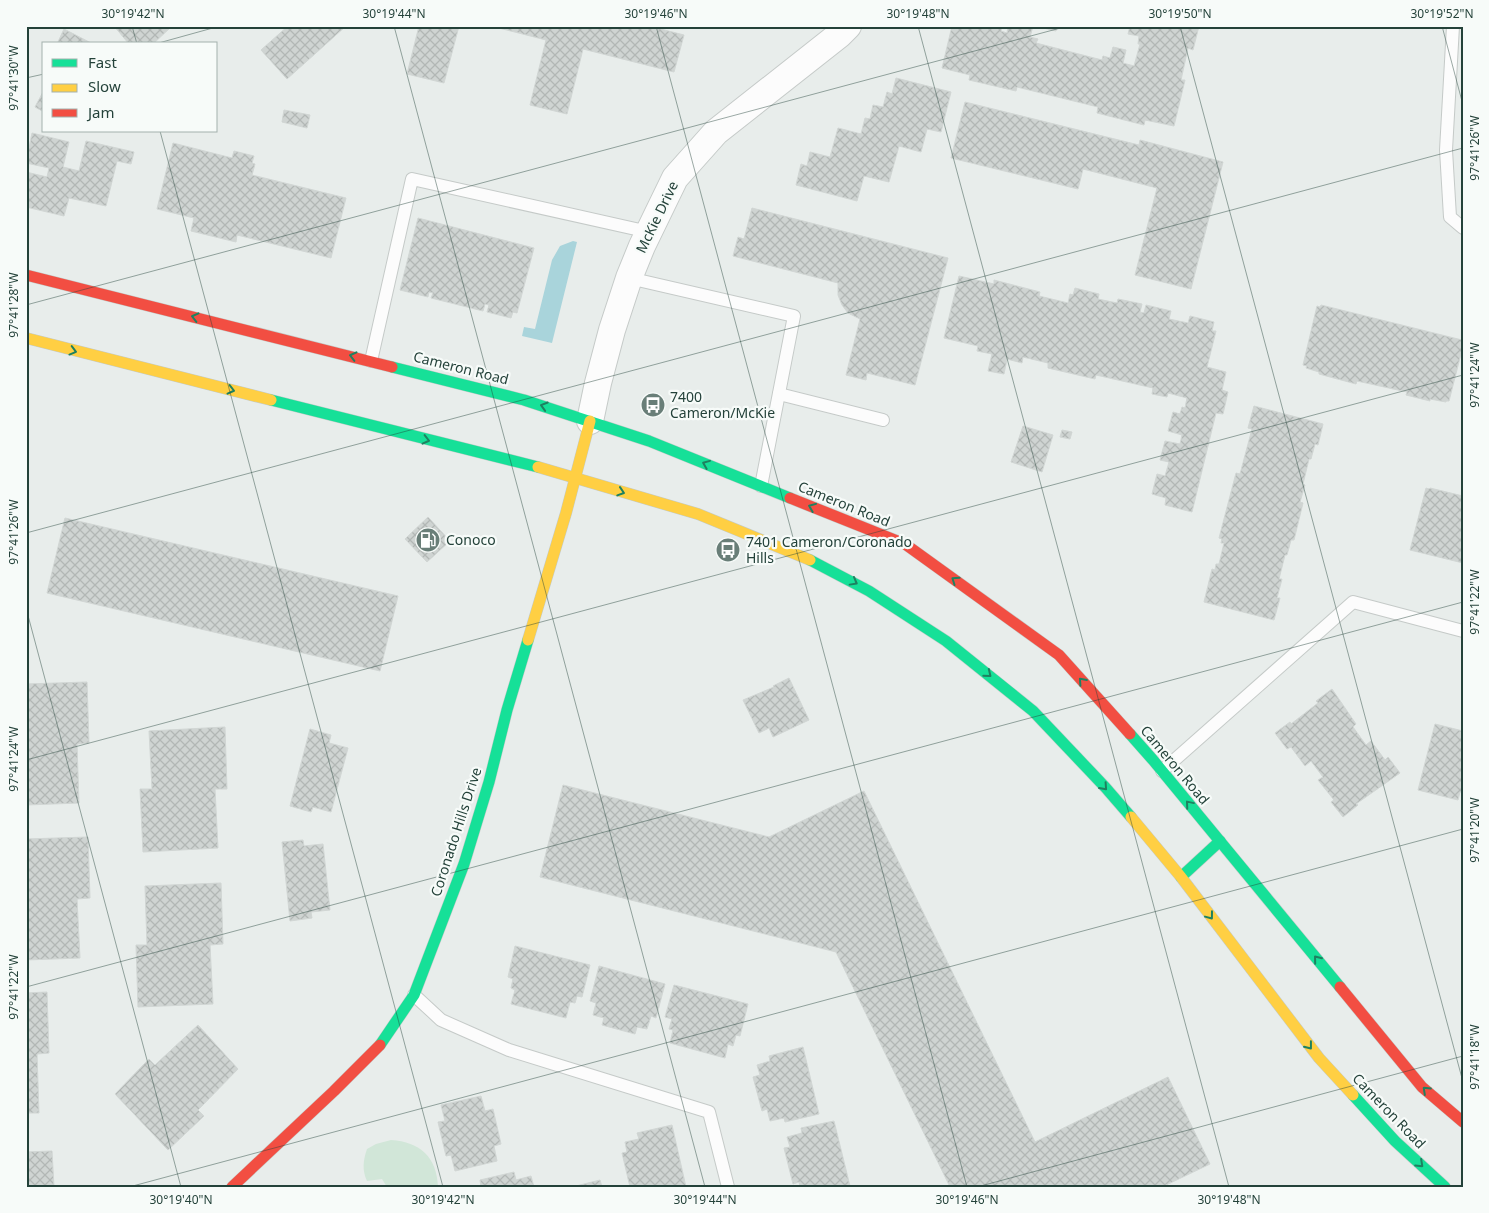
<svg xmlns="http://www.w3.org/2000/svg" width="1489" height="1213" font-family="'Noto Sans',sans-serif">
<defs>
<pattern id="building-cross-hatch" width="8" height="8" patternUnits="userSpaceOnUse" patternTransform="scale(1.25)"><rect width="8" height="8" fill="#cfd4d2"/><path d="M0 0l8 8M0 8l8-8" fill="none" stroke="#b2b7b5"/></pattern>
</defs>
<rect width="100%" height="100%" fill="#e8edeb"/>
<!-- green -->
<path fill="#d1e6d8" d="M391,1140c29,2 46,17 47,47h-51l-5,-8 -15,2c-5,-11 -4,-20 0,-32l9,-5z"/>
<!-- water -->
<polygon fill="#a9d4db" points="573,241 577,242 552,343 522,336 524,327 535,329 552,260 560,246"/>
<!-- building -->
<g fill="url(#building-cross-hatch)" stroke="#d1d6d4">
<polygon points="114,26 172,26 153,44 129,44"/>
<polygon points="288,26 346,26 287,79 261,50"/>
<polygon points="419,26 459,26 444,83 407,74"/>
<polygon points="491,26 649,26 684,35 674,72 583,49 567,114 530,105 546,40"/>
<polygon points="952,26 976,28 976,26 983,26 990,29 990,26 1002,26 1001,31 1007,33 1008,26 1033,26 1030,37 1038,39 1036,43 1102,60 1103,56 1110,58 1113,47 1126,50 1123,63 1134,66 1140,44 1138,44 1139,36 1128,34 1130,26 1199,26 1193,50 1188,48 1181,80 1185,80 1174,126 1145,120 1144,125 1097,113 1098,107 1017,87 1016,91 969,80 970,75 942,68"/>
<polygon points="1035,26 1057,26 1056,31"/>
<polygon points="64,29 93,44 57,44"/>
<polygon points="896,78 951,92 941,132 927,129 921,152 899,146 889,182 864,176 857,201 796,185 801,164 807,166 810,152 830,157 838,128 861,134 865,118 870,119 873,105 883,107 887,92 892,94"/>
<polygon points="44,90 44,112 35,107"/>
<polygon points="965,102 1139,145 1140,140 1223,162 1191,289 1135,275 1157,188 1083,169 1078,189 951,158"/>
<polygon points="284,110 310,115 307,128 282,122"/>
<polygon points="32,133 69,142 63,167 79,171 86,141 134,152 131,164 117,161 106,206 69,198 64,216 26,207 26,172 47,177 49,168 26,163"/>
<polygon points="173,143 232,158 234,151 254,156 252,163 255,164 252,175 346,198 331,258 237,235 236,242 191,231 194,218 157,209"/>
<polygon points="752,208 948,258 915,385 867,373 866,380 846,375 860,319 848,313 842,305 838,295 838,283 733,256 738,237 744,239"/>
<polygon points="418,218 534,248 517,313 513,312 511,318 487,312 489,305 485,304 483,311 431,298 433,293 429,292 428,297 400,290"/>
<polygon points="959,276 994,284 994,280 1040,292 1039,296 1068,303 1070,294 1073,295 1075,288 1099,294 1098,299 1117,303 1118,299 1142,304 1140,312 1144,313 1146,305 1171,311 1169,319 1188,323 1190,316 1214,322 1212,331 1216,331 1207,367 1226,372 1222,390 1228,392 1223,414 1216,413 1192,512 1165,505 1166,498 1152,494 1157,474 1165,476 1169,462 1160,460 1165,441 1180,444 1182,435 1168,431 1173,412 1180,414 1182,407 1185,408 1187,398 1168,393 1167,397 1152,394 1153,388 1096,375 1095,379 1048,368 1048,363 1023,357 1022,363 1007,359 1004,374 988,371 992,354 977,351 978,346 944,338"/>
<polygon points="1321,305 1462,340 1463,346 1449,401 1446,401 1446,402 1430,399 1430,401 1406,395 1407,392 1357,381 1356,384 1319,374 1319,372 1306,368 1307,366 1303,365 1317,306 1320,307"/>
<polygon points="1254,406 1323,424 1318,445 1315,444 1311,459 1309,459 1303,484 1305,485 1300,502 1303,503 1294,540 1291,540 1287,555 1285,555 1279,579 1282,579 1277,598 1280,598 1274,620 1204,602 1212,569 1215,570 1216,564 1219,564 1224,543 1221,543 1222,539 1219,538 1236,473 1240,474 1252,429 1248,428"/>
<polygon points="1023,426 1053,435 1042,472 1011,462"/>
<polygon points="1062,430 1072,432 1070,439 1060,437"/>
<polygon points="1426,488 1429,489 1430,488 1463,496 1463,563 1410,550"/>
<polygon points="428,517 450,541 427,562 405,539"/>
<polygon points="65,518 398,596 380,671 47,593"/>
<polygon points="789,678 809,720 773,737 769,728 759,733 743,700 774,687 773,686"/>
<polygon points="87,682 89,743 77,744 79,803 26,805 26,684"/>
<polygon points="1332,689 1356,724 1353,727 1366,745 1371,741 1385,760 1388,757 1400,773 1356,804 1358,805 1343,817 1331,802 1334,800 1318,780 1323,777 1311,761 1305,766 1291,747 1287,749 1275,733 1290,722 1291,724 1318,703 1316,701"/>
<polygon points="1435,724 1463,731 1463,792 1460,792 1458,800 1418,790"/>
<polygon points="225,727 227,789 215,789 218,848 143,852 140,789 152,789 149,731"/>
<polygon points="310,729 331,735 329,743 348,748 331,812 313,807 311,812 290,806"/>
<polygon points="563,785 769,837 864,791 1035,1142 1168,1077 1210,1164 1162,1187 950,1187 836,952 540,877"/>
<polygon points="88,837 90,898 77,899 80,958 26,960 26,839"/>
<polygon points="303,840 304,846 323,844 330,910 311,912 312,918 290,921 282,842"/>
<polygon points="221,883 223,944 210,945 213,1004 138,1007 136,945 147,945 145,886"/>
<polygon points="515,946 590,965 582,997 577,996 575,1003 570,1002 566,1018 511,1004 515,990 511,988 513,979 508,977"/>
<polygon points="599,966 665,984 656,1018 651,1016 647,1029 637,1027 635,1034 602,1025 604,1018 593,1015 596,1003 590,1001"/>
<polygon points="674,985 748,1004 740,1036 736,1035 733,1046 728,1044 725,1058 670,1043 673,1030 669,1029 672,1019 665,1017"/>
<polygon points="47,992 49,1053 37,1054 39,1113 26,1113 26,993"/>
<polygon points="198,1025 238,1069 198,1110 204,1116 168,1150 115,1094 149,1059 155,1065"/>
<polygon points="803,1047 819,1114 785,1122 784,1118 770,1121 767,1109 762,1111 753,1077 760,1075 757,1065 770,1061 769,1056"/>
<polygon points="481,1096 485,1111 493,1109 501,1144 494,1146 497,1161 455,1171 451,1155 446,1156 438,1122 445,1121 441,1105"/>
<polygon points="834,1121 850,1186 800,1187 799,1182 793,1184 784,1148 790,1147 787,1137 802,1133 801,1128"/>
<polygon points="672,1125 686,1187 630,1187 622,1153 627,1152 625,1142 639,1139 637,1133"/>
<polygon points="52,1151 54,1187 26,1187 26,1152"/>
<polygon points="514,1172 516,1180 531,1176 534,1187 481,1187 480,1180"/>
<polygon points="600,1180 602,1187 572,1187"/>
</g>
<g fill="none" stroke-linecap="round" stroke-linejoin="round">
<defs>
<g id="lane">
<polyline points="1453,26 1446,150 1450,217 1463,228"/>
<polyline points="629,278 794,316 761,486"/>
<polyline points="371,361 412,179 649,232"/>
<polyline points="779,394 883,420"/>
<polyline points="1162,771 1353,602 1463,631"/>
<polyline points="414,995 441,1020 509,1050 709,1112 728,1187"/>
</g>
<polyline id="street" points="590,421 598,383 612,330 629,278 642,246 675,178 716,132 839,35 848,26"/>
<g id="fast">
<polyline points="392,367 524,400 649,441 790,498"/>
<polyline points="271,400 538,467"/>
<polyline points="810,560 869,591 946,641 1033,711 1105,787 1131,817"/>
<polyline points="1130,734 1153,760 1340,987"/>
<polyline points="1181,877 1220,841"/>
<polyline points="380,1045 414,995 464,864 489,782 507,710 528,640"/>
<polyline points="1353,1095 1395,1141 1445,1187"/>
</g>
<g id="slow">
<polyline points="26,338 271,400"/>
<polyline points="538,467 698,514 810,560"/>
<polyline points="528,640 566,513 590,421"/>
<polyline points="1131,817 1181,877 1319,1058 1353,1095"/>
</g>
<g id="jam">
<polyline points="26,275 392,367"/>
<polyline points="790,498 905,544 1059,655 1130,734"/>
<polyline points="1340,987 1422,1087 1463,1122"/>
<polyline points="232,1187 334,1091 380,1045"/>
</g>
</defs>
<!-- lane casing -->
<use href="#lane" stroke="#c5cac8" stroke-width="14"/>
<!-- street casing -->
<use href="#street" stroke="#c5cac8" stroke-width="28"/>
<!-- fast casing -->
<use href="#fast" stroke="#c3cbc8" stroke-width="12"/>
<!-- slow casing -->
<use href="#slow" stroke="#c3cbc8" stroke-width="12"/>
<!-- jam casing -->
<use href="#jam" stroke="#c3cbc8" stroke-width="12"/>
<!-- lane -->
<use href="#lane" stroke="#fcfcfc" stroke-width="12"/>
<!-- street -->
<use href="#street" stroke="#fcfcfc" stroke-width="26"/>
<!-- fast -->
<use href="#fast" stroke="#16e098" stroke-width="11"/>
<!-- slow -->
<use href="#slow" stroke="#ffcf43" stroke-width="11"/>
<!-- jam -->
<use href="#jam" stroke="#f24e42" stroke-width="11"/>
</g>
<!-- one-way arrows -->
<defs><path id="oneway-chevron" d="M-2-3.5L2.5 0L-2 3.5" fill="none" stroke-width="1.6" stroke-linecap="round" stroke-linejoin="round" transform="scale(1.25)"/></defs>
<g stroke="#1e8160">
<use href="#oneway-chevron" transform="translate(195 317) rotate(-166)"/>
<use href="#oneway-chevron" transform="translate(73 351) rotate(15)"/>
<use href="#oneway-chevron" transform="translate(353 356) rotate(-166)"/>
<use href="#oneway-chevron" transform="translate(231 390) rotate(14)"/>
<use href="#oneway-chevron" transform="translate(544 406) rotate(-163)"/>
<use href="#oneway-chevron" transform="translate(426 440) rotate(14)"/>
<use href="#oneway-chevron" transform="translate(706 464) rotate(-158)"/>
<use href="#oneway-chevron" transform="translate(621 492) rotate(18)"/>
<use href="#oneway-chevron" transform="translate(812 507) rotate(-158)"/>
<use href="#oneway-chevron" transform="translate(955 580) rotate(-145)"/>
<use href="#oneway-chevron" transform="translate(854 582) rotate(29)"/>
<use href="#oneway-chevron" transform="translate(988 674) rotate(39)"/>
<use href="#oneway-chevron" transform="translate(1082 681) rotate(-132)"/>
<use href="#oneway-chevron" transform="translate(1104 787) rotate(48)"/>
<use href="#oneway-chevron" transform="translate(1189 804) rotate(-130)"/>
<use href="#oneway-chevron" transform="translate(1210 916) rotate(53)"/>
<use href="#oneway-chevron" transform="translate(1317 959) rotate(-129)"/>
<use href="#oneway-chevron" transform="translate(1309 1046) rotate(52)"/>
<use href="#oneway-chevron" transform="translate(1426 1090) rotate(-137)"/>
<use href="#oneway-chevron" transform="translate(1420 1164) rotate(43)"/>
</g>
<!-- ticks -->
<path fill="none" stroke="#24423a" stroke-width="1" stroke-opacity="0.45" d="M132,26l5,18M394,26l311,1161M656,26l311,1161M918,26l311,1161M1180,26l283,1056M1442,26l21,79M155,44l65,-18M26,78l18,-4M160,131l283,1056M26,305l1042,-279M26,533l1437,-385M26,608l155,579M26,760l1437,-385M26,987l1437,-385M129,1187l1334,-358M977,1187l486,-131"/>
<!-- icons -->
<defs>
<symbol id="bus-disc" viewBox="-11 -11 22 22"><circle r="9.5" fill="#697e78" stroke="#f7fbf9"/><path d="M-5-6H5V4H4V6H2V4H-2V6H-4V4H-5ZM-3.5-4V0h7V-4ZM-3.5 1.2v1.5H-2V1.2ZM2 1.2v1.5H3.5V1.2Z" fill="#fff"/></symbol>
<symbol id="fuel-disc" viewBox="-11 -11 22 22"><circle r="9.5" fill="#697e78" stroke="#f7fbf9"/><path d="M-5.5-6h7V0h2V4h1.3V-2.5L3-4.5l.8-.8L6-3V5H2.5V1h-1V6h-7ZM-4.2-4.7v3.2H.2V-4.7Z" fill="#fff"/></symbol>
</defs>
<g fill-rule="evenodd">
<use href="#bus-disc" x="639" y="391" width="28" height="28"/>
<use href="#fuel-disc" x="414" y="526" width="28" height="28"/>
<use href="#bus-disc" x="714" y="536" width="28" height="28"/>
</g>
<g text-anchor="middle" stroke-width="4.5" stroke-linejoin="round" paint-order="stroke">
<!-- street labels -->
<g font-size="14" fill="#24423a" stroke="#f7fbf9">
<text transform="translate(657 217) rotate(-64)" y="5">McKie Drive</text>
<text transform="translate(461 368) rotate(14)" y="5">Cameron Road</text>
<text transform="translate(844 504) rotate(22)" y="5">Cameron Road</text>
<text transform="translate(1175 765) rotate(50)" y="5">Cameron Road</text>
<text transform="translate(456 832) rotate(-72)" y="5">Coronado Hills Drive</text>
<text transform="translate(1389 1111) rotate(46)" y="5">Cameron Road</text>
</g>
<!-- poi labels -->
<g font-size="14" fill="#24423a" stroke="#f7fbf9" text-anchor="start">
<text x="670" y="402">7400<tspan x="670" dy="16">Cameron/McKie</tspan></text>
<text x="446" y="545">Conoco</text>
<text x="746" y="547">7401 Cameron/Coronado<tspan x="746" dy="16">Hills</tspan></text>
</g>
</g>
<!-- border -->
<rect width="1489" height="1213" fill="none" stroke="#f7fbf9" stroke-width="55"/>
<!-- legend -->
<rect x="42" y="42" width="175" height="90" fill="#f7fbf9" stroke="#a3b1ad"/>
<rect x="52" y="59" width="25" height="8" fill="#16e098" stroke="#a3b1ad"/>
<text x="88" y="68" font-size="15" fill="#24423a">Fast</text>
<rect x="52" y="84" width="25" height="8" fill="#ffcf43" stroke="#a3b1ad"/>
<text x="88" y="92" font-size="15" fill="#24423a">Slow</text>
<rect x="52" y="109" width="25" height="8" fill="#f24e42" stroke="#a3b1ad"/>
<text x="88" y="118" font-size="15" fill="#24423a">Jam</text>
<rect x="28" y="28" width="1434" height="1158" fill="none" stroke="#24423a" stroke-width="2"/>
<g font-size="12" text-anchor="middle" fill="#24423a">
<text x="133" y="18">30°19'42"N</text>
<text x="394" y="18">30°19'44"N</text>
<text x="656" y="18">30°19'46"N</text>
<text x="918" y="18">30°19'48"N</text>
<text x="1180" y="18">30°19'50"N</text>
<text x="1442" y="18">30°19'52"N</text>
<text transform="translate(14 78) rotate(-90)" y="4">97°41'30"W</text>
<text transform="translate(1475 148) rotate(-90)" y="4">97°41'26"W</text>
<text transform="translate(14 305) rotate(-90)" y="4">97°41'28"W</text>
<text transform="translate(1475 375) rotate(-90)" y="4">97°41'24"W</text>
<text transform="translate(14 532) rotate(-90)" y="4">97°41'26"W</text>
<text transform="translate(1475 602) rotate(-90)" y="4">97°41'22"W</text>
<text transform="translate(14 759) rotate(-90)" y="4">97°41'24"W</text>
<text transform="translate(1475 830) rotate(-90)" y="4">97°41'20"W</text>
<text transform="translate(14 987) rotate(-90)" y="4">97°41'22"W</text>
<text transform="translate(1475 1057) rotate(-90)" y="4">97°41'18"W</text>
<text x="181" y="1204">30°19'40"N</text>
<text x="443" y="1204">30°19'42"N</text>
<text x="705" y="1204">30°19'44"N</text>
<text x="967" y="1204">30°19'46"N</text>
<text x="1229" y="1204">30°19'48"N</text>
</g>
</svg>
